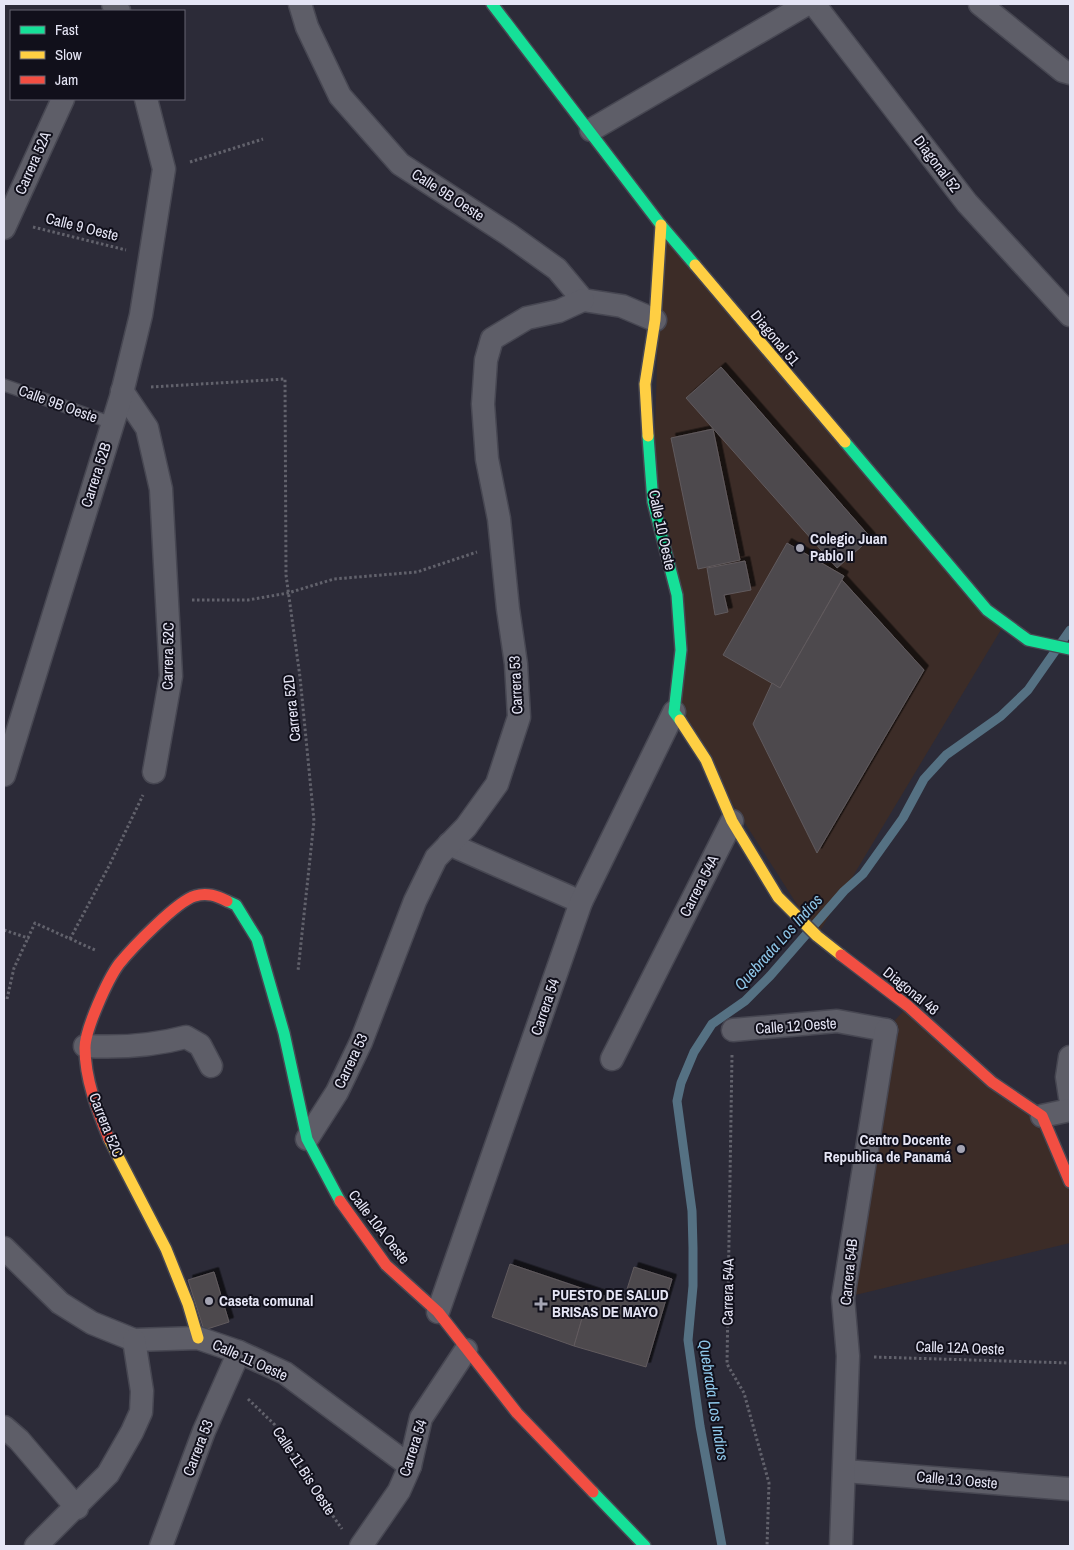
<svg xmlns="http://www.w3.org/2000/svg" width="1074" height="1550" font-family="'Archivo Narrow',sans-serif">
<defs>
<filter id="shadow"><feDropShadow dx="4.5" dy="-4.5" stdDeviation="0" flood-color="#0009"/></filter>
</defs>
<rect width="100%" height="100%" fill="#2c2b38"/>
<!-- education -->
<g fill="#3c2c27">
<polygon points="661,225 1005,623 817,936 674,712 681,650 653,502"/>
<polygon points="908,1006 1042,1116 1070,1182 1070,1243 843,1298 886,1030"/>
</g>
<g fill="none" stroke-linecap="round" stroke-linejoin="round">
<!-- stream -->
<polyline stroke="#557183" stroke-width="9" points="722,1546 700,1426 688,1340 693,1286 693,1248 692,1211 677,1101 681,1083 694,1052 712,1024 745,1001 770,976 844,891 863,874 903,818 924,779 946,755 1001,716 1028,690 1070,630"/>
</g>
<!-- building -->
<g fill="#4d484d" stroke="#615b5e" filter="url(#shadow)">
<polygon points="721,367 871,538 837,568 686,398"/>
<polygon points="713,429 740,560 698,569 671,438"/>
<polygon points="787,543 844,576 780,688 723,655"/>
<polygon points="745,561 751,590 724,595 728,612 715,615 707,568"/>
<polygon points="842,580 924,670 817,853 753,724 772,683 780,688"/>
<polygon points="510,1264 590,1291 574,1346 492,1317"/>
<polygon points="634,1267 672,1279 646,1367 574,1346 590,1291 623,1302"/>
<polygon points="214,1272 229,1322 204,1330 188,1280"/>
</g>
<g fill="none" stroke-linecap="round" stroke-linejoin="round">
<defs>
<polyline id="lane" points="4,385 112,423"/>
<g id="street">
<polyline points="113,4 119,11"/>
<polyline points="300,4 307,27 340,96 400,164 508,234 557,269 583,300 622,306 655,320"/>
<polyline points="814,4 967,203 1070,315"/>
<polyline points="980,4 1063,71 1070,73"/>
<polyline points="591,130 807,4"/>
<polyline points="4,228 63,99"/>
<polyline points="122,391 147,428 161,489 171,676 154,772"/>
<polyline points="4,775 121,397 141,315 164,169 146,99"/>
<polyline points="449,844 581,902"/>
<polyline points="733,1030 837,1021 886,1030"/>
<path d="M85,1046c36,2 67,0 101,-9l14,8 11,21"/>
<polyline points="1070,1057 1067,1077 1070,1097"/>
<polyline points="612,1059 732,821"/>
<polyline points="1042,1116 1070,1110"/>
<polyline points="307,1139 337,1092 361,1042 415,901 436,858 466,827 497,784 519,717 516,664 508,609 499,519 487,459 483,404 486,360 492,339 527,318 559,311 583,300"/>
<polyline points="4,1248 60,1303 92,1323 134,1340 198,1338 239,1352 285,1373 410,1466"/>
<polyline points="438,1312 581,902 674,712"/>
<polyline points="4,1427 19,1440 77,1508"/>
<polyline points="845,1471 1070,1489"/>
<polyline points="36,1546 108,1474 132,1432 141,1412 142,1391 134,1340"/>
<polyline points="161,1546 204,1431 239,1352"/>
<polyline points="361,1546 399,1491 410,1466 421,1418 466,1350"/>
<polyline points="841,1546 848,1356 843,1298 886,1030"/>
</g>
<g id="fast">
<polyline points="492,4 661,225 695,265"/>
<polyline points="648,436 653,502 677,595 681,650 674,712 680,720"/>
<polyline points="845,442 987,610 1028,640 1070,649"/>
<polyline points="227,901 236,905 257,939 284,1033 307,1139 340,1201"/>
<polyline points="593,1492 645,1546"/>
</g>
<g id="slow">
<polyline points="695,265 845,442"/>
<polyline points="648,436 645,384 655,320 661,225"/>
<polyline points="680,720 706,760 732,821 778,897 817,936 841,955"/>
<polyline points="109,1139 166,1249 188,1304 198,1338"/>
</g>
<g id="jam">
<polyline points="841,955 908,1006 992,1082 1042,1116 1070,1182"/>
<path d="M109,1139c-12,-29 -24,-60 -24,-91 0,-19 23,-69 34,-84 13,-16 58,-63 76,-68 12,-4 22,0 32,5"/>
<polyline points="340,1201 386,1265 438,1312 517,1413 593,1492"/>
</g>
</defs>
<!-- lane casing -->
<use href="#lane" stroke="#474752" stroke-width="14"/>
<!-- street casing -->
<use href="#street" stroke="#474752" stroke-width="25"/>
<!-- fast casing -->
<use href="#fast" stroke="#474752" stroke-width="14"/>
<!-- slow casing -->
<use href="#slow" stroke="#474752" stroke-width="14"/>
<!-- jam casing -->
<use href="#jam" stroke="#474752" stroke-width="14"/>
<!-- path -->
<g stroke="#62626c" stroke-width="3" stroke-dasharray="2.5 2.5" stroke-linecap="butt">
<polyline points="190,162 263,139"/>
<polyline points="33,227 126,250"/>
<polyline points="151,387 285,379 286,575 300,677 314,821 298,971"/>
<polyline points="192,600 248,600 288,593 334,579 417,572 477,552"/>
<polyline points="4,930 28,938 35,923 95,950"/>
<polyline points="70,939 109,866 143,795"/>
<polyline points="7,999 14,968 28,938"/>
<polyline points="732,1055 727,1364 744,1393 769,1483 767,1546"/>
<polyline points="874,1357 1070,1363"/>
<polyline points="248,1399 275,1425 308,1480 342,1529"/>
</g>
<!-- lane -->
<use href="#lane" stroke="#5e5e68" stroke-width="11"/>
<!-- street -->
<use href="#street" stroke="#5e5e68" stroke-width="22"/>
<!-- fast -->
<use href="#fast" stroke="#16e098" stroke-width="11"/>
<!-- slow -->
<use href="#slow" stroke="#ffcf43" stroke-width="11"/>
<!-- jam -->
<use href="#jam" stroke="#f24e42" stroke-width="11"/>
</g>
<!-- markers -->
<g fill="#a4a4b3" stroke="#11101b" stroke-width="2">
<circle cx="800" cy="548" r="5"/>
<circle cx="961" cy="1149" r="5"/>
<circle cx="209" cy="1301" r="5"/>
<path d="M538.5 1296.5h5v5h5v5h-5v5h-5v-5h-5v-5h5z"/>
</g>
<g text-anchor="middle" stroke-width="4" stroke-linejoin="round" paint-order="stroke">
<!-- street labels -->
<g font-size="15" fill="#e5e5f5" stroke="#11101b">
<text transform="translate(33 163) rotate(-66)" y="5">Carrera 52A</text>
<text transform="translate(937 164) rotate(53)" y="5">Diagonal 52</text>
<text transform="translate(448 195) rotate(33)" y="5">Calle 9B Oeste</text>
<text transform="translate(82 227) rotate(14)" y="5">Calle 9 Oeste</text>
<text transform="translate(775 338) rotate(50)" y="5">Diagonal 51</text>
<text transform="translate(58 404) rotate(20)" y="5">Calle 9B Oeste</text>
<text transform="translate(96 475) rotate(-72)" y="5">Carrera 52B</text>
<text transform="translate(662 530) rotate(78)" y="5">Calle 10 Oeste</text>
<text transform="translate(168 656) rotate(-89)" y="5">Carrera 52C</text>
<text transform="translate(516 685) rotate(-93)" y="5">Carrera 53</text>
<text transform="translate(292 708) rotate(-96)" y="5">Carrera 52D</text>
<text transform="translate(699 886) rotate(-63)" y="5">Carrera 54A</text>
<text transform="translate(911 991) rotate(39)" y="5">Diagonal 48</text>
<text transform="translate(545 1007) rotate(-71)" y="5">Carrera 54</text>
<text transform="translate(796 1026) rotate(-4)" y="5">Calle 12 Oeste</text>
<text transform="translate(351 1061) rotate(-65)" y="5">Carrera 53</text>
<text transform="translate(106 1125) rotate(68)" y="5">Carrera 52C</text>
<text transform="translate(379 1227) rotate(52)" y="5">Calle 10A Oeste</text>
<text transform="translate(849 1272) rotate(-84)" y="5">Carrera 54B</text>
<text transform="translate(728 1292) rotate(-89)" y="5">Carrera 54A</text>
<text transform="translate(960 1348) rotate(2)" y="5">Calle 12A Oeste</text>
<text transform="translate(250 1360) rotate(24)" y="5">Calle 11 Oeste</text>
<text transform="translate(198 1448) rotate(-69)" y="5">Carrera 53</text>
<text transform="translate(413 1448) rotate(-72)" y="5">Carrera 54</text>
<text transform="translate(304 1471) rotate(57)" y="5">Calle 11 Bis Oeste</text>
<text transform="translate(957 1480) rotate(5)" y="5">Calle 13 Oeste</text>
</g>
<!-- poi labels -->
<g font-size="15" font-weight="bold" fill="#e5e5f5" stroke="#11101b" text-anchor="start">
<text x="810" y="544">Colegio Juan<tspan x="810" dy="17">Pablo II</tspan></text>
<text x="951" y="1145" text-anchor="end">Centro Docente<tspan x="951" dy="17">Republica de Panamá</tspan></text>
<text x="552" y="1300">PUESTO DE SALUD<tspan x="552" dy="17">BRISAS DE MAYO</tspan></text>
<text x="219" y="1306">Caseta comunal</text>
</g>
<!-- water labels -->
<g font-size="16" font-style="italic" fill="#8ec6e8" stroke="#11101b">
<text transform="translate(778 942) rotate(-48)" y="6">Quebrada Los Indios</text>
<text transform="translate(714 1400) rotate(81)" y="6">Quebrada Los Indios</text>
</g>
</g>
<!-- border -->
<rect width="1074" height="1550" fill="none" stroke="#e5e5f5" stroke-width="10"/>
<!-- legend -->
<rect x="10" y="10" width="175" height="90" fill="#11101b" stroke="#666572"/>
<rect x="20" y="26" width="25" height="8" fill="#16e098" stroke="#666572"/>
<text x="55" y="35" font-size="15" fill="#e5e5f5">Fast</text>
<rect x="20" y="51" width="25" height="8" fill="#ffcf43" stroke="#666572"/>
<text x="55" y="60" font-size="15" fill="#e5e5f5">Slow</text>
<rect x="20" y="76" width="25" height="8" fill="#f24e42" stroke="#666572"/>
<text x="55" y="85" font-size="15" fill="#e5e5f5">Jam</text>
</svg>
